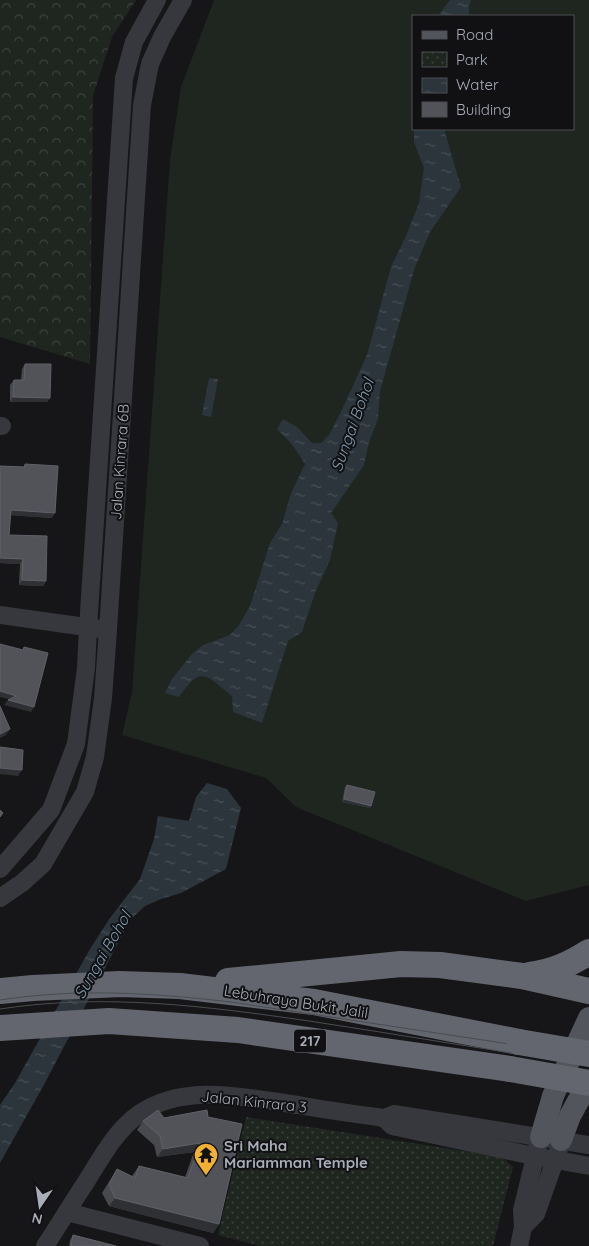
<svg xmlns="http://www.w3.org/2000/svg" width="589" height="1246" font-family="Quicksand,sans-serif">
<defs>
<pattern id="forest-crowns" width="20" height="18" patternUnits="userSpaceOnUse" patternTransform="scale(1.25)"><rect width="20" height="18" fill="#1e261f"/><path d="M2 6a3 3 0 1 1 6 0M12 15a3 3 0 1 1 6 0" fill="none" stroke="#3c433d"/></pattern>
<pattern id="park-dots" width="8" height="8" patternUnits="userSpaceOnUse" patternTransform="scale(1.25)"><rect width="8" height="8" fill="#1e261f"/><path d="M2 2h.1M6 6h.1" fill="none" stroke="#3c433d" stroke-width="1.8" stroke-linecap="round"/></pattern>
<pattern id="water-ripples" width="26" height="14" patternUnits="userSpaceOnUse" patternTransform="scale(1.25)"><rect width="26" height="14" fill="#2c353c"/><path d="M2 4q2-2 4 0t4 0M15 11q2-2 4 0t4 0" fill="none" stroke="#485056"/></pattern>
</defs>
<rect width="100%" height="100%" fill="#161618"/>
<!-- grass -->
<path fill="#1e261f" fill-rule="evenodd" d="M214,0h375v885l-63,16 -230,-94 -30,-29 -144,-43 10,-43 38,-532 11,-73zM413,16h160v113h-160z"/>
<!-- forest -->
<polygon fill="url(#forest-crowns)" points="0,0 136,0 112,37 93,96 90,364 0,337"/>
<!-- park -->
<polygon fill="url(#park-dots)" points="246,1117 502,1157 513,1167 493,1246 260,1246 218,1235"/>
<!-- water -->
<g fill="url(#water-ripples)">
<polygon points="450,0 471,0 469,6 469,16 438,16"/>
<path d="M414,129h30l17,58 -31,45 -15,35 -35,124 -2,28 -9,23 -5,23 -33,48 7,10 -8,37 -15,33 -13,39 -14,9 -26,82 -29,-11 -1,-16c-27,-21 -30,-32 -53,1l-14,-4 7,-14 20,-25 11,-9 27,-10 9,-10 11,-19 20,-63 12,-19 9,-31 14,-29 -14,-21 -14,-14 6,-10 14,8 15,16h9l8,-8 12,-23 26,-57 24,-88 15,-31 13,-33 5,-35 -10,-26z"/>
<polygon points="209,378 218,379 211,417 202,415"/>
<polygon points="207,783 227,789 241,808 226,869 181,893 161,899 145,906 130,920 46,1081 0,1163 0,1105 15,1083 90,949 110,918 140,879 154,839 158,816 189,821 196,797"/>
</g>
<g fill="none" stroke-linecap="round" stroke-linejoin="round">
<!-- minor -->
<g stroke="#37383d" stroke-width="18">
<polyline points="0,426 2,426"/>
<polyline points="0,615 100,629"/>
<polyline points="0,869 51,810 76,744 86,668 88,628 124,78 134,42 157,0"/>
<polyline points="0,898 22,883 43,864 85,792 95,757 103,698 108,630 142,105 150,64 162,37 183,0"/>
<polyline points="384,1118 392,1126 534,1156 589,1166"/>
<polyline points="67,1212 200,1246"/>
<polyline points="523,1227 536,1214 559,1149"/>
<path d="M45,1246c14,-21 27,-43 41,-64 15,-24 30,-52 53,-68 46,-32 108,-16 159,-9 28,5 57,9 86,13l10,-4 195,31"/>
<polyline points="519,1246 523,1227 522,1210 538,1145"/>
</g>
<!-- major -->
<g stroke="#53555c" stroke-width="22">
<polyline points="541,1137 553,1096 589,1018"/>
<polyline points="561,1140 570,1116 589,1081"/>
</g>
<!-- highway -->
<g stroke="#63666e" stroke-width="26">
<path d="M530,975c23,-3 40,-11 59,-23"/>
<polyline points="228,981 401,964 440,965 522,976 589,991"/>
<polyline points="0,991 33,988 120,984 180,986 314,1002 519,1042"/>
<polyline points="0,1028 109,1021 238,1030 510,1069"/>
</g>
<!-- tram -->
<g stroke="#4a4c52" stroke-width="1">
<path d="M0,1000c78,-12 153,-7 231,2l358,54"/>
<path d="M0,1009c103,-16 206,-3 309,12 93,14 186,30 280,44"/>
</g>
<!-- highway-bridge -->
<g stroke="#63666e" stroke-width="26">
<polyline points="519,1042 589,1054"/>
<polyline points="510,1069 589,1083"/>
</g>
</g>
<!-- wall -->
<g fill="#47494d">
<polygon points="25,364 50,398 47,402 10,402 10,385 14,380 21,380 22,369"/>
<polygon points="25,464 52,518 10,515 9,535 46,581 43,586 19,585 20,564 0,563 0,466 23,467"/>
<polygon points="347,785 370,808 342,802 345,787"/>
<polygon points="207,1110 219,1224 213,1233 109,1206 102,1193 117,1169 132,1176 139,1166 185,1177 194,1152 157,1157 154,1145 137,1130 143,1121 164,1118"/>
<polygon points="73,1235 116,1246 69,1246 70,1240"/>
</g>
<!-- shaded-wall -->
<g fill="#2f3033">
<polygon points="13,397 50,398 47,402 10,402"/>
<polygon points="11,510 55,513 52,518 7,515"/>
<polygon points="0,558 23,559 20,564 0,563"/>
<polygon points="22,580 46,581 43,586 19,585"/>
<polygon points="0,691 16,696 13,700 0,697"/>
<polygon points="8,700 34,707 31,712 4,705"/>
<polygon points="10,729 6,735 0,738 0,734"/>
<polygon points="0,768 22,770 18,776 0,774"/>
<polygon points="344,799 371,806 370,808 342,802"/>
<polygon points="200,1143 194,1152 157,1157 163,1149"/>
<polygon points="115,1198 219,1224 213,1233 109,1206"/>
</g>
<!-- building -->
<g fill="#525359" stroke="#5f6168">
<polygon points="25,364 51,364 50,398 13,397 14,380 24,380"/>
<polygon points="25,464 58,466 55,513 11,510 9,535 47,536 46,581 22,580 23,559 0,558 0,466 25,467"/>
<polygon points="0,644 23,650 24,647 48,653 34,707 8,700 16,696 0,691"/>
<polygon points="0,706 10,729 0,734"/>
<polygon points="0,747 23,750 22,770 0,768"/>
<polygon points="347,785 375,792 371,806 344,799"/>
<polygon points="0,810 3,813 0,817"/>
<polygon points="158,1110 164,1118 207,1110 208,1117 242,1124 219,1224 115,1198 109,1184 117,1169 135,1178 139,1166 188,1178 200,1143 163,1149 160,1136 143,1121"/>
<polygon points="73,1235 116,1246 71,1246"/>
</g>
<!-- icons -->
<defs>
<symbol id="temple-pin" viewBox="-11 -11 22 30"><path d="M0 17L-7.5 6A9.5 9.5 0 1 1 7.5 6Z" fill="#f2b134" stroke="#111113"/><path d="M0-6L5-2H3V0L6.5 2.5H4V6H1.5V3h-3V6H-4V2.5H-6.5L-3 0V-2H-5Z" fill="#111"/></symbol>
</defs>
<g fill-rule="evenodd">
<use href="#temple-pin" x="192" y="1141" width="28" height="38"/>
</g>
<g text-anchor="middle" stroke-width="4" stroke-linejoin="round" paint-order="stroke">
<!-- shield labels -->
<rect fill="#111113" stroke="#7b7e86" stroke-width="1" x="294" y="1029.5" width="32" height="23" rx="4"/>
<g font-size="14" font-weight="bold" fill="#a8adb8">
<text x="310" y="1046">217</text>
</g>
<!-- street labels -->
<g font-size="15" fill="#a8adb8" stroke="#111113">
<text transform="translate(120 462) rotate(-86)" y="5">Jalan Kinrara 6B</text>
<text transform="translate(296 1002) rotate(9)" y="5">Lebuhraya Bukit Jalil</text>
<text transform="translate(254 1102) rotate(6)" y="5">Jalan Kinrara 3</text>
</g>
<!-- poi labels -->
<g font-size="15" font-weight="bold" fill="#a8adb8" stroke="#111113" text-anchor="start">
<text x="224" y="1151">Sri Maha<tspan x="224" dy="17">Mariamman Temple</tspan></text>
</g>
<!-- water labels -->
<g font-size="16" font-style="italic" fill="#7f9bb3" stroke="#111113">
<text transform="translate(352 425) rotate(-70)" y="6">Sungai Bohol</text>
<text transform="translate(102 955) rotate(-60)" y="6">Sungai Bohol</text>
</g>
</g>
<!-- legend -->
<rect x="412" y="15" width="162" height="115" fill="#111113" stroke="#4d4f55"/>
<rect x="422" y="31" width="25" height="8" fill="#53555c" stroke="#4d4f55"/>
<text x="456" y="40" font-size="15" fill="#a8adb8">Road</text>
<rect x="422" y="52" width="25" height="15" fill="url(#park-dots)" stroke="#4d4f55"/>
<text x="456" y="65" font-size="15" fill="#a8adb8">Park</text>
<rect x="422" y="78" width="25" height="15" fill="url(#water-ripples)" stroke="#4d4f55"/>
<text x="456" y="90" font-size="15" fill="#a8adb8">Water</text>
<rect x="422" y="102" width="25" height="15" fill="#525359" stroke="#4d4f55"/>
<text x="456" y="115" font-size="15" fill="#a8adb8">Building</text>
<!-- north arrow -->
<g transform="translate(40 1206) rotate(193)" stroke="#111113" stroke-width="4" paint-order="stroke">
<path d="M0-4L9 19L0 12L-9 19Z" fill="#a8adb8"/>
<text y="-8" font-size="14" font-weight="bold" text-anchor="middle" fill="#a8adb8">N</text>
</g>
</svg>
